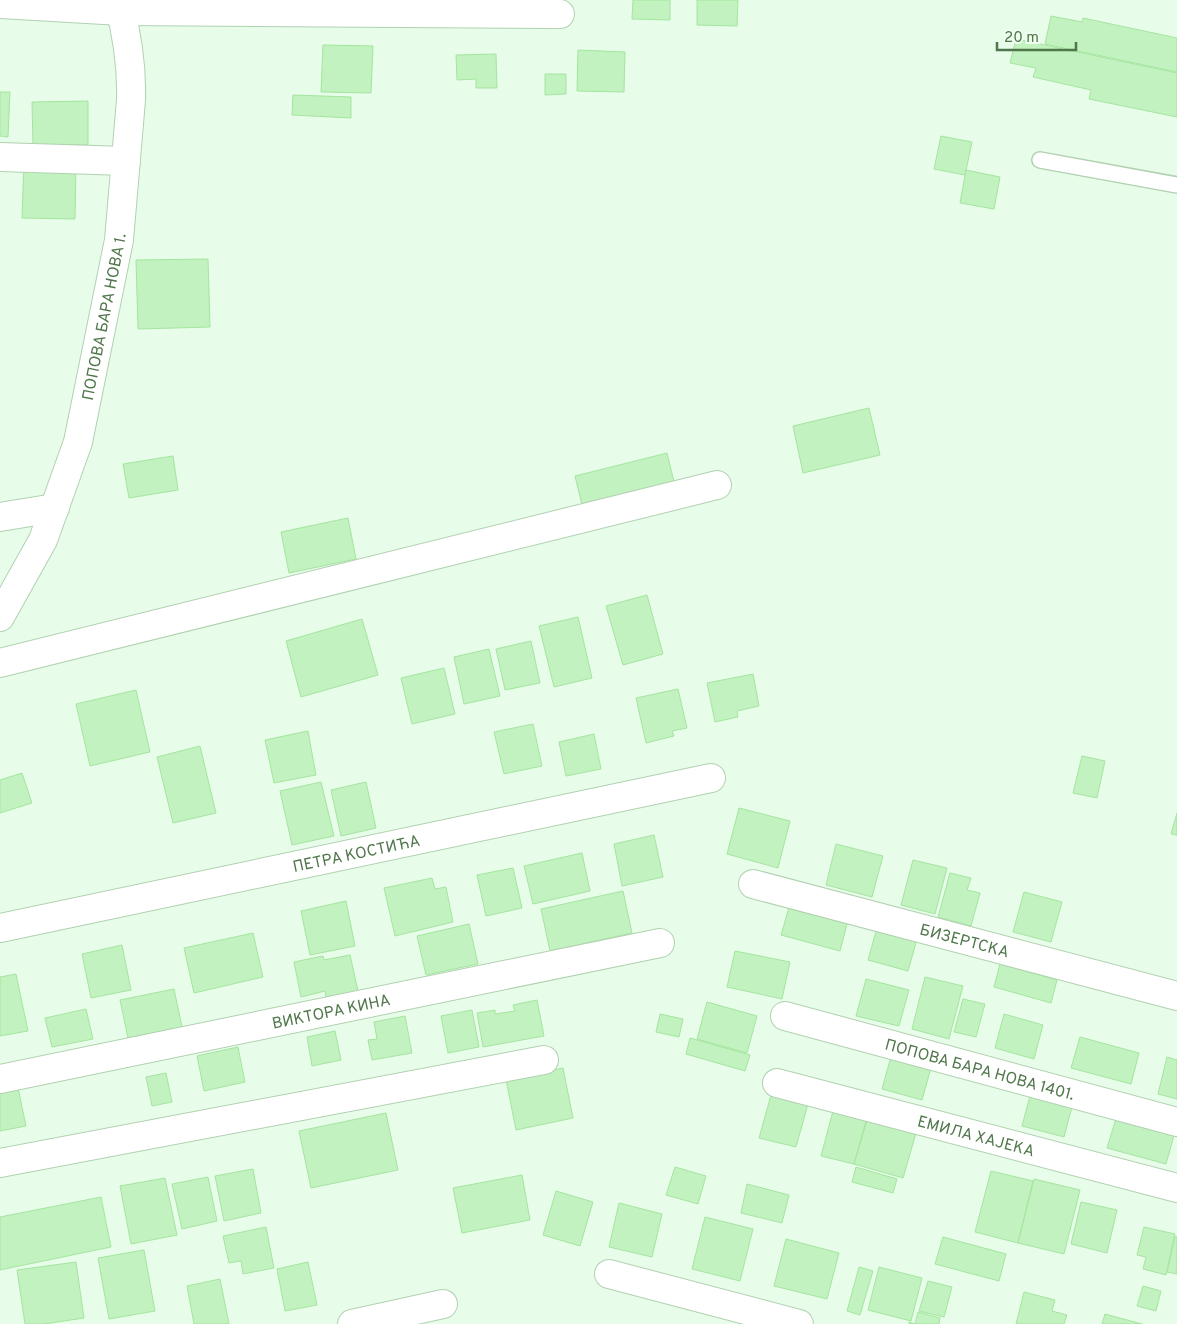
<svg xmlns="http://www.w3.org/2000/svg" width="1177" height="1324" font-family="Overpass,sans-serif">
<rect width="100%" height="100%" fill="#e7fdea"/>
<!-- building -->
<g fill="#c2f2bf" stroke="#a4e59f">
<polygon points="633,0 670,0 670,20 632,19"/>
<polygon points="697,0 738,0 737,26 697,25"/>
<polygon points="1051,16 1082,22 1083,18 1177,38 1177,72 1045,44"/>
<polygon points="1016,39 1177,73 1177,117 1089,99 1091,90 1033,77 1036,68 1010,63"/>
<polygon points="323,45 373,46 371,93 321,92"/>
<polygon points="578,50 625,52 624,92 577,91"/>
<polygon points="496,54 497,88 476,88 476,79 457,80 456,55"/>
<polygon points="545,74 566,74 566,94 545,95"/>
<polygon points="0,92 10,92 8,137 0,136"/>
<polygon points="293,95 351,97 351,118 292,115"/>
<polygon points="88,101 88,145 33,145 32,102"/>
<polygon points="941,136 972,142 965,175 934,169"/>
<polygon points="24,162 76,163 75,219 22,218"/>
<polygon points="966,170 1000,177 994,209 960,203"/>
<polygon points="208,259 210,327 138,329 136,260"/>
<polygon points="869,408 880,455 803,473 793,426"/>
<polygon points="667,453 675,486 583,509 575,476"/>
<polygon points="173,456 178,490 129,498 123,464"/>
<polygon points="348,518 356,559 289,573 281,532"/>
<polygon points="647,595 663,654 623,665 606,606"/>
<polygon points="578,617 592,678 554,687 539,626"/>
<polygon points="362,619 378,675 301,697 286,641"/>
<polygon points="531,641 540,683 505,690 496,649"/>
<polygon points="489,649 500,696 464,704 454,657"/>
<polygon points="444,668 455,714 412,724 401,678"/>
<polygon points="753,674 759,706 737,711 738,717 715,722 707,683"/>
<polygon points="678,689 687,728 672,731 674,736 646,743 636,698"/>
<polygon points="136,690 150,752 90,766 76,704"/>
<polygon points="533,724 542,766 504,774 494,732"/>
<polygon points="308,731 316,775 274,783 265,740"/>
<polygon points="594,734 601,769 566,776 559,742"/>
<polygon points="200,746 216,813 173,823 157,757"/>
<polygon points="1082,756 1105,761 1097,798 1073,793"/>
<polygon points="22,773 32,803 0,813 0,780"/>
<polygon points="321,782 334,836 292,845 280,791"/>
<polygon points="366,782 376,828 341,836 331,790"/>
<polygon points="739,808 790,821 778,868 727,854"/>
<polygon points="1177,813 1177,835 1171,834"/>
<polygon points="654,835 663,877 622,886 614,844"/>
<polygon points="836,844 883,856 872,897 826,885"/>
<polygon points="582,853 590,891 533,904 524,866"/>
<polygon points="913,860 947,868 935,914 901,905"/>
<polygon points="513,868 522,908 486,916 477,875"/>
<polygon points="950,873 971,878 967,890 980,893 971,926 938,917"/>
<polygon points="432,878 435,889 446,887 453,922 395,936 384,888"/>
<polygon points="623,891 632,933 550,951 541,909"/>
<polygon points="1024,892 1062,902 1051,942 1013,932"/>
<polygon points="346,901 355,946 310,955 301,911"/>
<polygon points="790,904 848,920 840,951 781,935"/>
<polygon points="469,924 478,964 426,975 417,936"/>
<polygon points="877,928 917,939 908,971 868,960"/>
<polygon points="253,933 263,977 194,993 184,948"/>
<polygon points="122,945 131,990 91,998 82,954"/>
<polygon points="735,951 790,962 782,999 727,987"/>
<polygon points="350,955 358,991 326,997 325,991 301,997 294,962 323,956 324,960"/>
<polygon points="1000,964 1057,980 1051,1003 994,987"/>
<polygon points="16,974 28,1031 0,1036 0,977"/>
<polygon points="925,977 963,986 949,1039 912,1029"/>
<polygon points="866,979 909,990 899,1026 856,1016"/>
<polygon points="174,989 182,1027 128,1038 120,1000"/>
<polygon points="963,999 985,1004 976,1037 954,1032"/>
<polygon points="537,1000 544,1036 483,1047 477,1013 495,1010 495,1014 515,1011 513,1005"/>
<polygon points="707,1002 757,1016 747,1053 697,1039"/>
<polygon points="86,1009 93,1039 52,1047 45,1018"/>
<polygon points="472,1010 479,1047 448,1053 441,1016"/>
<polygon points="660,1014 683,1019 679,1037 656,1032"/>
<polygon points="1004,1014 1043,1025 1034,1059 995,1048"/>
<polygon points="405,1016 412,1053 372,1060 368,1040 377,1039 374,1022"/>
<polygon points="335,1031 341,1060 312,1066 307,1037"/>
<polygon points="1080,1037 1139,1053 1131,1084 1071,1068"/>
<polygon points="690,1038 750,1055 745,1071 686,1054"/>
<polygon points="238,1047 245,1082 204,1091 197,1056"/>
<polygon points="892,1053 932,1064 922,1100 882,1089"/>
<polygon points="1167,1057 1177,1060 1177,1099 1158,1094"/>
<polygon points="563,1068 573,1118 516,1130 506,1080"/>
<polygon points="166,1073 172,1102 152,1106 146,1077"/>
<polygon points="18,1088 26,1126 0,1131 0,1092"/>
<polygon points="1031,1092 1073,1103 1064,1137 1022,1126"/>
<polygon points="771,1095 808,1104 796,1147 759,1138"/>
<polygon points="833,1111 866,1121 854,1164 821,1156"/>
<polygon points="1118,1112 1176,1128 1166,1164 1107,1148"/>
<polygon points="386,1113 398,1170 311,1188 299,1131"/>
<polygon points="867,1120 916,1133 903,1178 854,1164"/>
<polygon points="675,1167 706,1176 698,1204 666,1195"/>
<polygon points="856,1167 897,1179 893,1193 852,1182"/>
<polygon points="253,1169 261,1213 224,1221 215,1176"/>
<polygon points="991,1171 1033,1181 1018,1243 975,1232"/>
<polygon points="522,1175 530,1220 462,1233 453,1188"/>
<polygon points="208,1177 217,1221 182,1229 172,1184"/>
<polygon points="165,1178 177,1235 131,1244 120,1186"/>
<polygon points="1034,1179 1080,1190 1064,1254 1018,1243"/>
<polygon points="747,1184 789,1195 782,1223 741,1213"/>
<polygon points="556,1191 593,1202 580,1246 543,1235"/>
<polygon points="101,1197 111,1247 0,1270 0,1217"/>
<polygon points="1081,1202 1117,1210 1107,1253 1071,1244"/>
<polygon points="619,1203 662,1214 652,1257 609,1247"/>
<polygon points="705,1217 753,1229 740,1281 692,1269"/>
<polygon points="266,1227 274,1268 243,1274 241,1261 229,1263 223,1236"/>
<polygon points="1144,1227 1175,1234 1166,1275 1143,1269 1146,1257 1137,1255"/>
<polygon points="943,1237 1006,1254 999,1281 935,1264"/>
<polygon points="1175,1237 1177,1237 1177,1274 1167,1272"/>
<polygon points="786,1239 839,1253 827,1299 774,1286"/>
<polygon points="144,1250 155,1311 109,1319 98,1258"/>
<polygon points="76,1262 84,1318 44,1324 25,1324 17,1270"/>
<polygon points="308,1262 317,1305 285,1311 277,1269"/>
<polygon points="859,1267 873,1271 860,1315 847,1311"/>
<polygon points="879,1267 922,1278 911,1321 868,1310"/>
<polygon points="220,1279 229,1324 194,1324 187,1286"/>
<polygon points="928,1281 952,1287 944,1317 919,1311"/>
<polygon points="1143,1286 1161,1291 1156,1311 1137,1306"/>
<polygon points="1024,1292 1055,1300 1052,1311 1067,1315 1064,1324 1016,1324"/>
<polygon points="918,1312 940,1318 939,1324 909,1324 909,1322 915,1324"/>
<polygon points="1105,1314 1142,1324 1102,1324"/>
</g>
<g fill="none" stroke-linecap="round" stroke-linejoin="round">
<defs>
<polyline id="service" points="1040,160 1177,185"/>
<g id="minor">
<polyline points="0,4 121,11 560,14"/>
<polyline points="0,157 126,161"/>
<polyline points="0,517 55,508"/>
<path id="s1" d="M0,617l43,-77 35,-98 41,-202 12,-140c1,-34 -4,-67 -13,-100"/>
<polyline points="0,663 717,485"/>
<path id="s2" d="M753,884l424,112"/>
<path id="s3" d="M0,928l711,-150"/>
<path id="s4" d="M785,1016l392,106"/>
<path id="s5" d="M0,1079l660,-136"/>
<path id="s6" d="M777,1083l400,105"/>
<polyline points="0,1163 544,1060"/>
<polyline points="609,1274 799,1324"/>
<polyline points="352,1324 443,1304"/>
</g>
</defs>
<!-- service casing -->
<use href="#service" stroke="#b1d1b0" stroke-width="18"/>
<!-- minor casing -->
<use href="#minor" stroke="#b1d1b0" stroke-width="30"/>
<!-- service -->
<use href="#service" stroke="#fff" stroke-width="15"/>
<!-- minor -->
<use href="#minor" stroke="#fff" stroke-width="28"/>
</g>
<g text-anchor="middle" stroke-width="5" stroke-linejoin="round" paint-order="stroke">
<!-- street labels -->
<g font-size="16" fill="#50774b" stroke="#eefff0">
<text dy="6" stroke="none"><textPath href="#s1" startOffset="320">ПОПОВА БАРА НОВА 1.</textPath></text>
<text dy="6" stroke="none"><textPath href="#s3" startOffset="364">ПЕТРА КОСТИЋА</textPath></text>
<text dy="6" stroke="none"><textPath href="#s2" startOffset="219">БИЗЕРТСКА</textPath></text>
<text dy="6" stroke="none"><textPath href="#s5" startOffset="338">ВИКТОРА КИНА</textPath></text>
<text dy="6" stroke="none"><textPath href="#s4" startOffset="202">ПОПОВА БАРА НОВА 1401.</textPath></text>
<text dy="6" stroke="none"><textPath href="#s6" startOffset="206">ЕМИЛА ХАЈЕКА</textPath></text>
</g>
</g>
<!-- scale -->
<path d="M997 42v8h79v-8" fill="none" stroke="#50774b" stroke-width="2.5"/>
<text x="1004" y="42" font-size="15" fill="#50774b" stroke="#eefff0" stroke-width="4" paint-order="stroke">20 m</text>
</svg>
